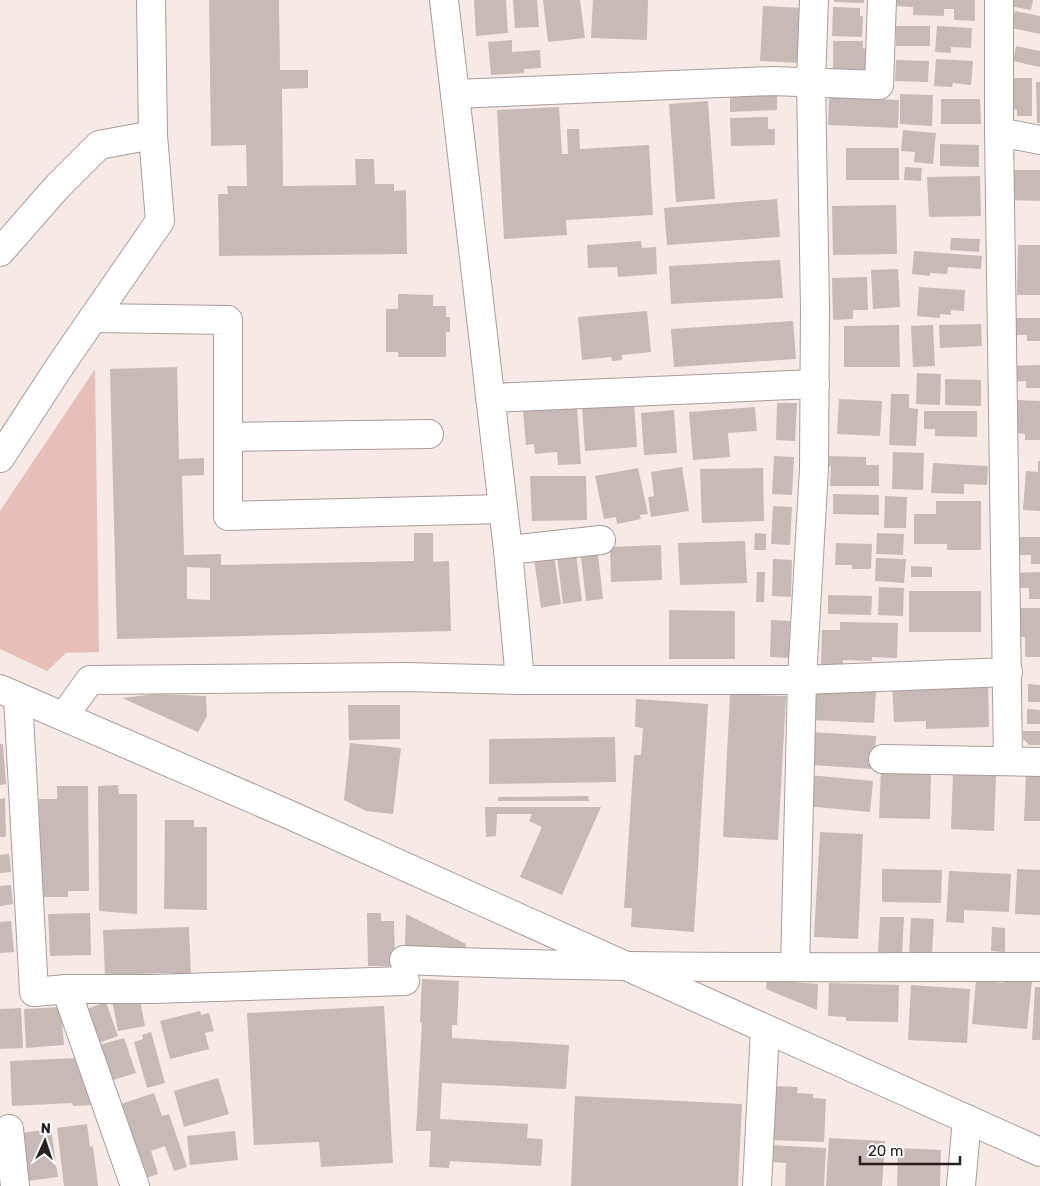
<svg xmlns="http://www.w3.org/2000/svg" width="1040" height="1186" font-family="Rubik,sans-serif">
<rect width="100%" height="100%" fill="#f7e9e6"/>
<!-- green -->
<polygon fill="#e7bfb8" points="95,369 99,652 66,653 47,671 0,649 0,511"/>
<!-- building -->
<g fill="#c7b9b6" fill-rule="evenodd">
<polygon points="209,0 279,0 280,70 308,70 308,88 282,89 283,186 356,185 355,159 374,159 375,184 394,184 394,191 406,190 407,254 219,256 218,194 228,194 227,186 247,186 246,145 211,146"/>
<polygon points="474,0 506,0 508,33 476,36"/>
<polygon points="513,0 537,0 539,27 515,28"/>
<polygon points="543,0 580,0 585,38 548,42"/>
<polygon points="593,0 648,0 647,40 591,38"/>
<polygon points="834,0 864,0 864,3 834,2"/>
<polygon points="896,0 975,0 975,21 954,20 954,9 944,9 944,16 913,15 913,7 896,6"/>
<polygon points="1011,0 1033,0 1031,10 1010,6"/>
<polygon points="763,6 804,8 802,63 760,61"/>
<polygon points="833,7 860,8 860,16 863,16 862,37 832,36"/>
<polygon points="1015,11 1040,16 1040,34 1011,28"/>
<rect x="896" y="26" width="34" height="20"/>
<polygon points="937,26 972,28 971,48 951,47 951,53 935,52"/>
<polygon points="512,40 512,52 540,50 541,68 524,69 524,73 491,75 488,42"/>
<polygon points="833,41 863,41 863,48 866,49 867,70 833,69"/>
<polygon points="1016,46 1040,51 1040,67 1013,61"/>
<polygon points="936,59 973,61 971,85 953,83 952,87 934,86"/>
<polygon points="896,60 929,61 928,82 895,81"/>
<polygon points="1011,78 1032,78 1032,116 1017,116 1017,110 1011,109"/>
<polygon points="1036,82 1040,82 1040,123 1037,123"/>
<polygon points="777,94 777,110 730,112 730,96"/>
<polygon points="900,94 933,95 932,126 900,124"/>
<polygon points="829,97 899,100 898,128 828,125"/>
<polygon points="941,99 980,99 981,124 941,124"/>
<polygon points="708,101 715,199 676,202 669,104"/>
<polygon points="559,107 562,154 568,154 567,129 579,129 580,149 649,145 653,215 566,220 567,235 504,239 497,110"/>
<polygon points="768,117 768,129 775,129 775,145 731,146 730,118"/>
<polygon points="903,130 936,133 933,164 914,162 915,152 901,151"/>
<polygon points="940,144 979,145 979,167 940,166"/>
<rect x="846" y="148" width="53" height="32"/>
<polygon points="905,167 922,168 921,181 904,180"/>
<polygon points="1013,170 1040,170 1040,201 1012,200"/>
<polygon points="980,176 981,216 929,217 927,177"/>
<polygon points="777,199 780,237 667,245 664,208"/>
<polygon points="896,205 897,254 833,255 832,206"/>
<polygon points="951,238 980,239 979,252 950,250"/>
<polygon points="641,241 642,248 656,247 657,274 618,277 617,267 588,268 587,245"/>
<polygon points="1018,245 1040,245 1040,295 1017,295"/>
<polygon points="914,251 982,256 981,269 948,267 947,274 930,273 930,276 912,274"/>
<polygon points="780,260 783,298 671,304 669,266"/>
<polygon points="898,269 900,307 873,309 871,270"/>
<polygon points="867,277 868,310 853,310 853,319 833,320 832,278"/>
<polygon points="919,287 965,290 964,311 951,310 951,315 940,314 940,318 917,316"/>
<polygon points="398,294 433,295 433,306 446,306 446,317 450,317 450,332 446,332 446,357 398,357 398,352 386,352 386,309 398,309"/>
<polygon points="647,311 651,352 622,355 622,360 612,361 611,357 582,360 578,317"/>
<polygon points="1016,318 1040,318 1040,341 1027,341 1027,335 1016,335"/>
<polygon points="793,321 796,359 674,367 671,329"/>
<polygon points="981,324 982,346 940,348 939,325"/>
<polygon points="899,325 900,367 844,367 844,326"/>
<polygon points="933,325 935,366 913,367 911,326"/>
<polygon points="1040,365 1040,388 1026,388 1026,381 1012,382 1012,366"/>
<path d="M177,367l2,92 25,-1v17l-22,1 2,79 37,-1v11l193,-4v-28h19v29l16,-1 2,70 -334,8 -7,-270zM187,567l23,1v32l-23,-1z"/>
<polygon points="917,373 941,374 940,405 916,404"/>
<polygon points="945,379 981,380 981,406 945,405"/>
<polygon points="891,394 909,394 909,408 918,409 916,446 889,445"/>
<polygon points="839,399 882,401 880,436 837,434"/>
<polygon points="1018,400 1040,401 1040,440 1025,440 1025,434 1018,433"/>
<polygon points="634,402 637,447 585,451 582,406"/>
<polygon points="777,403 797,403 795,441 776,440"/>
<polygon points="577,407 581,464 558,465 557,452 535,454 534,444 526,445 523,411"/>
<polygon points="755,407 757,431 728,433 730,457 693,460 689,412"/>
<polygon points="674,410 677,453 644,455 641,413"/>
<polygon points="924,411 977,411 977,437 935,436 935,429 924,429"/>
<polygon points="893,452 924,453 923,490 892,489"/>
<polygon points="774,456 794,457 792,495 772,494"/>
<polygon points="826,456 866,457 866,465 879,465 879,486 830,486 831,466 826,467"/>
<polygon points="1038,461 1040,461 1040,511 1023,510 1026,471 1038,472"/>
<polygon points="933,463 988,466 987,485 964,484 964,494 931,493"/>
<polygon points="682,467 689,511 651,517 648,497 654,496 651,472"/>
<polygon points="638,468 648,514 640,515 641,519 617,524 616,517 604,519 595,476"/>
<polygon points="763,468 764,521 702,523 700,469"/>
<polygon points="530,476 586,476 587,520 532,521"/>
<polygon points="833,494 879,495 879,515 833,514"/>
<polygon points="885,496 907,497 906,528 884,528"/>
<polygon points="936,501 981,501 981,550 947,550 947,544 914,544 914,514 936,514"/>
<polygon points="773,506 792,507 790,545 771,544"/>
<polygon points="755,533 766,534 766,550 754,550"/>
<polygon points="877,533 904,534 903,555 876,554"/>
<polygon points="1015,537 1040,537 1040,564 1031,564 1031,555 1014,555"/>
<polygon points="745,541 747,583 680,585 678,543"/>
<polygon points="836,543 872,544 871,569 852,569 852,565 835,565"/>
<polygon points="661,545 662,580 611,582 610,547"/>
<polygon points="576,554 582,601 563,604 557,556"/>
<polygon points="554,555 561,604 541,608 534,559"/>
<polygon points="598,555 603,599 586,601 581,557"/>
<polygon points="876,558 906,559 904,583 875,581"/>
<polygon points="773,559 792,560 791,597 772,596"/>
<polygon points="911,566 932,567 932,577 911,577"/>
<polygon points="757,572 765,572 764,602 756,602"/>
<polygon points="1040,572 1040,599 1029,599 1029,588 1014,588 1014,573"/>
<polygon points="879,587 904,588 903,616 878,615"/>
<rect x="909" y="591" width="72" height="41"/>
<polygon points="828,595 872,596 871,615 828,614"/>
<polygon points="1018,608 1040,608 1040,657 1025,657 1025,637 1018,637"/>
<polygon points="669,610 735,611 735,659 669,659"/>
<polygon points="771,620 790,621 789,658 770,657"/>
<polygon points="840,622 898,623 897,658 872,657 872,661 843,660 843,668 821,666 822,630 840,630"/>
<polygon points="892,682 988,685 989,727 926,729 926,721 894,722"/>
<polygon points="1028,684 1040,685 1040,702 1028,702"/>
<polygon points="814,688 876,691 874,723 812,720"/>
<polygon points="156,694 206,696 207,716 198,732 122,698"/>
<polygon points="730,694 786,696 778,840 723,837"/>
<polygon points="636,699 708,704 694,932 631,927 632,908 624,908 634,755 641,755 643,728 635,727"/>
<polygon points="348,705 400,705 400,739 349,740"/>
<polygon points="1027,709 1040,710 1040,724 1027,724"/>
<polygon points="1023,731 1040,731 1040,745 1029,745 1023,739"/>
<polygon points="811,732 876,736 874,769 810,765"/>
<polygon points="615,737 616,782 489,784 489,739"/>
<polygon points="350,743 401,748 393,814 366,811 344,800"/>
<polygon points="0,744 3,744 6,784 0,785"/>
<polygon points="881,769 931,771 930,819 879,818"/>
<polygon points="1026,773 1040,774 1040,821 1024,821"/>
<polygon points="953,774 996,776 994,831 951,829"/>
<polygon points="809,775 873,781 870,812 806,806"/>
<polygon points="118,785 119,794 137,794 137,914 99,911 98,786"/>
<polygon points="57,786 88,786 89,891 68,891 68,897 41,897 39,799 57,799"/>
<polygon points="588,796 589,801 498,801 498,797"/>
<polygon points="5,798 6,837 0,837 0,799"/>
<polygon points="485,807 601,807 562,895 520,877 542,827 529,821 532,814 497,814 496,836 486,837"/>
<polygon points="165,820 194,820 194,827 207,827 207,910 164,909"/>
<polygon points="820,832 863,834 858,939 814,937"/>
<polygon points="9,854 11,872 0,873 0,855"/>
<polygon points="882,869 942,870 941,903 882,902"/>
<polygon points="1017,869 1040,870 1040,915 1015,914"/>
<polygon points="949,871 1011,874 1009,912 964,910 964,923 946,922"/>
<polygon points="11,885 13,904 0,906 0,886"/>
<polygon points="90,913 91,955 50,956 48,914"/>
<polygon points="367,913 381,913 381,921 394,921 395,966 368,966"/>
<polygon points="406,914 466,944 465,950 405,946"/>
<polygon points="880,917 904,917 902,954 878,952"/>
<polygon points="911,918 934,919 932,955 909,954"/>
<polygon points="11,921 14,952 0,953 0,922"/>
<polygon points="189,927 191,974 183,974 183,980 171,981 171,973 105,975 103,930"/>
<polygon points="992,927 1005,928 1005,952 991,951"/>
<polygon points="1003,978 1032,982 1027,1029 972,1024 976,980 1003,983"/>
<polygon points="422,979 459,981 457,1025 452,1025 452,1038 569,1045 566,1089 442,1083 440,1119 528,1124 527,1138 543,1139 541,1166 450,1161 449,1168 429,1167 431,1131 416,1131 422,1023 420,1022"/>
<polygon points="767,980 818,984 817,1010 766,989"/>
<polygon points="829,983 899,985 898,1022 846,1021 846,1017 828,1016"/>
<polygon points="911,985 970,989 967,1043 908,1040"/>
<polygon points="1035,987 1040,987 1040,1040 1032,1040"/>
<polygon points="139,995 145,1026 118,1031 112,1000"/>
<polygon points="106,1002 118,1036 96,1044 84,1010"/>
<polygon points="384,1006 393,1163 321,1167 319,1142 254,1145 247,1013"/>
<polygon points="61,1007 64,1045 26,1048 24,1009"/>
<polygon points="21,1008 23,1048 0,1049 0,1009"/>
<polygon points="200,1011 201,1015 209,1013 214,1031 205,1033 209,1049 170,1059 160,1021"/>
<polygon points="151,1032 165,1083 147,1088 134,1042 143,1039 142,1035"/>
<polygon points="124,1038 136,1073 110,1081 99,1045"/>
<polygon points="76,1058 92,1105 73,1106 72,1103 12,1106 10,1061"/>
<polygon points="218,1078 229,1114 184,1127 174,1091"/>
<polygon points="774,1086 798,1087 797,1093 813,1094 813,1098 826,1099 824,1142 771,1140"/>
<polygon points="154,1093 162,1116 169,1114 187,1167 174,1171 165,1146 151,1151 158,1174 143,1179 118,1105"/>
<polygon points="575,1096 742,1104 738,1186 571,1186"/>
<polygon points="87,1124 90,1147 93,1146 98,1186 64,1186 57,1128"/>
<polygon points="51,1129 58,1177 27,1181 21,1133"/>
<polygon points="235,1131 238,1160 190,1165 187,1136"/>
<polygon points="829,1138 885,1141 882,1186 826,1186"/>
<polygon points="771,1145 826,1148 824,1186 785,1186 786,1163 770,1162"/>
<polygon points="898,1148 941,1150 940,1186 897,1186"/>
</g>
<g fill="none" stroke-linecap="round" stroke-linejoin="round">
<defs>
<g id="minor">
<polyline points="999,0 999,132 1008,761"/>
<polyline points="455,94 772,81 879,85 882,0"/>
<polyline points="999,132 1040,140"/>
<polyline points="0,252 57,187 99,145 153,135"/>
<polyline points="93,318 228,320 228,516 503,509"/>
<polyline points="490,398 815,384"/>
<polyline points="228,437 429,434"/>
<polyline points="0,458 62,363 160,221 153,135 151,0"/>
<polyline points="508,550 601,540"/>
<polyline points="520,680 802,680 1008,672"/>
<polyline points="0,689 290,815 1040,1152"/>
<polyline points="18,697 34,992 66,989 152,989 405,981"/>
<polyline points="64,716 90,680 406,677 520,680 508,550 444,0"/>
<polyline points="883,759 1040,762"/>
<path d="M404,960c212,9 424,7 636,7"/>
<polyline points="795,967 802,680 814,468 815,308 811,82 814,0"/>
<polyline points="66,989 135,1186"/>
<polyline points="9,1129 15,1186"/>
<polyline points="757,1186 765,1029"/>
<polyline points="961,1186 967,1119"/>
</g>
</defs>
<!-- minor casing -->
<use href="#minor" stroke="#aa9c9a" stroke-width="30"/>
<!-- minor -->
<use href="#minor" stroke="#fff" stroke-width="28"/>
</g>
<!-- north arrow -->
<g transform="translate(45 1141) rotate(3)" stroke="#ffffff" stroke-width="4" paint-order="stroke">
<path d="M0-4L9 19L0 12L-9 19Z" fill="#26201f"/>
<text y="-8" font-size="14" font-weight="bold" text-anchor="middle" fill="#26201f">N</text>
</g>
<!-- scale -->
<path d="M860 1156v8h100v-8" fill="none" stroke="#26201f" stroke-width="2.5"/>
<text x="868" y="1156" font-size="15" fill="#26201f" stroke="#ffffff" stroke-width="4" paint-order="stroke">20 m</text>
</svg>
